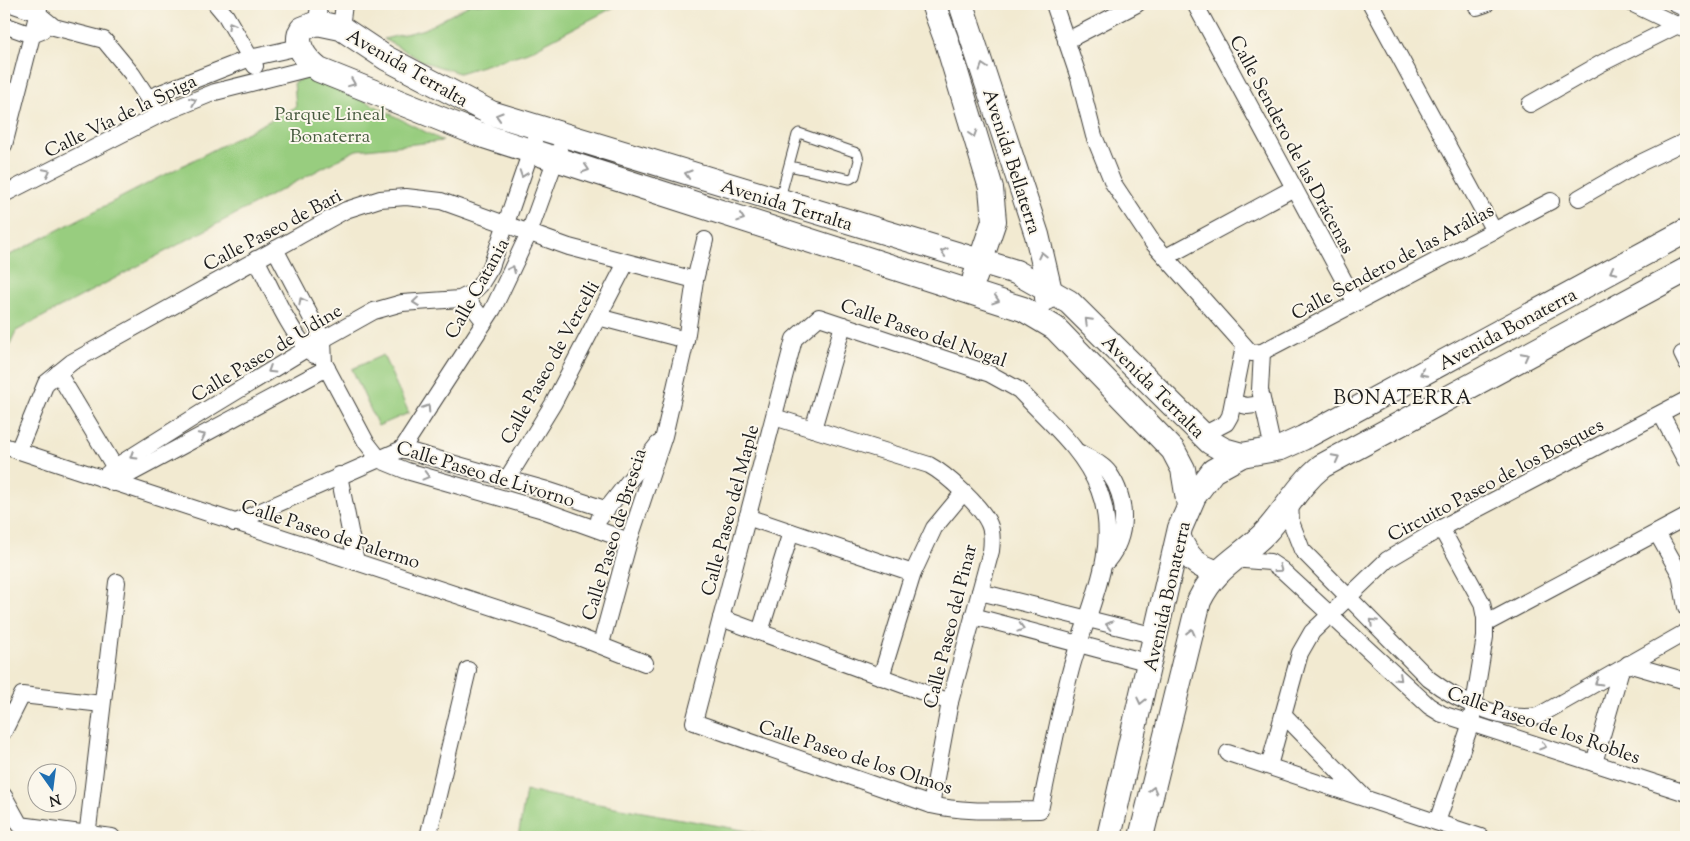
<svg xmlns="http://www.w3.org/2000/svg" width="1690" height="841" font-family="'Sorts Mill Goudy',serif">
<rect width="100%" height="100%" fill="#fbf7ec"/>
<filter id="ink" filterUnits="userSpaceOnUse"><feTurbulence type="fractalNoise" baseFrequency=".02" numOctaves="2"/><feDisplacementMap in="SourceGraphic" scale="10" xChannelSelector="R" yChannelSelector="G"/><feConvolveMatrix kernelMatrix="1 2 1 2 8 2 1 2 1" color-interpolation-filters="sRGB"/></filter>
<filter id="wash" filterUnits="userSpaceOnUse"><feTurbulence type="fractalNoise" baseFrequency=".0096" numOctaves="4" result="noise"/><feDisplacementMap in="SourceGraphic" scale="20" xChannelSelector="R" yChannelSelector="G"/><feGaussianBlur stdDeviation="1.12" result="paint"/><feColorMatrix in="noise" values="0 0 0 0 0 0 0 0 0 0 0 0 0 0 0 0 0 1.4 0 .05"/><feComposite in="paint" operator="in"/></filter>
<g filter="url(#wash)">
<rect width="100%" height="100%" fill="#f2ead1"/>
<!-- green -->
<g fill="#98cd7f" stroke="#5a744e">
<polygon points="471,4 620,4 528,52 459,73 424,62 384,39 425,29"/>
<polygon points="315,75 443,141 356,150 16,331 4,357 4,258 296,107 294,82"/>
<polygon points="383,355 409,413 378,426 352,369"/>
<polygon points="526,791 770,835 769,837 518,837"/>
</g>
</g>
<g filter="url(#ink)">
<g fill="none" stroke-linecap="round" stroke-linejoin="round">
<defs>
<polyline id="lane" points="780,198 797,135 799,133 857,153 859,160 855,176 850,179 789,166"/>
<g id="street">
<polyline points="11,4 37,13 54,27 104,40 132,74 159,115"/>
<polyline points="216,4 226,16 255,66"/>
<polyline points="1054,4 1079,78 1094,136 1113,183 1153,243 1251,353 1262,352 1551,201"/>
<polyline points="1195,4 1356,303"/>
<polyline points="1371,4 1494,231"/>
<polyline points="1633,4 1685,29"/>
<polyline points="1676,4 1686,9"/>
<polyline points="1477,7 1486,4"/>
<polyline points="317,23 319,4"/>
<polyline points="4,25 32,35 42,31"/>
<polyline points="341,28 344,4"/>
<polyline points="1066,41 1137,4"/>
<polyline points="148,98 250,58 299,47"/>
<polyline points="1530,104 1602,63 1686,21"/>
<polyline points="4,145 40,4"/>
<polyline points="4,194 159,115 215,92 314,67"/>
<polyline points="1579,198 1638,164 1686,141"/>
<polyline points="275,249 323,340 324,363 366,442 380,460 407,471 540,509 629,541"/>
<polyline points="1166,257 1294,188"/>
<path d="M256,259c14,26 36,79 58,96"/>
<polyline points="465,297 484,321"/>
<polyline points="598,317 686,340"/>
<path d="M819,317l171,57 29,16c29,31 65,60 80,100 24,62 -14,123 -29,183 -12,45 -20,91 -30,137 -37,0 -74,3 -109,-5l-237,-83 100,-383z"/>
<polyline points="1262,352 1260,390 1273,449"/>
<polyline points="1682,354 1686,362"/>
<polyline points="58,373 120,476"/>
<polyline points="1234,403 1247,406 1263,404"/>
<polyline points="1661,414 1686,461"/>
<path d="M774,417l155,48c17,9 53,42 60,59 4,9 3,19 2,27l-41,151 -19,103"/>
<polyline points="813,429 843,325"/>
<polyline points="1203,435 1226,423 1230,416 1244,346"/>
<polyline points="4,446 548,625 645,663"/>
<polyline points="402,449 547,490 605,509"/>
<polyline points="18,451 46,383 72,362 346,210 380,199 406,197 441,201 569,247 695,280"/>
<path d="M1080,453c10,6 23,11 29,20 19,27 19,63 -2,88"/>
<polyline points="339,475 356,562"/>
<polyline points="102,479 115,467 201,413 306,349 374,311 402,303 460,299 472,293 480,285 491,267 534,142"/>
<polyline points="507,479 553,404 626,263"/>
<polyline points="113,483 327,368"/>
<path d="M1290,502l1,20 11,28 127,129c29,22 72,43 109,37l148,-84"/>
<polyline points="747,517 913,573"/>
<polyline points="599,519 658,444"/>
<polyline points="234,523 402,449 493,309 529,233 559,150"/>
<polyline points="1657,533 1680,574 1686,607"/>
<polyline points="1232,559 1270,562 1282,570 1429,706 1442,714 1686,793"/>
<polyline points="980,592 1156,636"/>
<polyline points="973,616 1150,663"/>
<polyline points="721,618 950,702"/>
<polyline points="1485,624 1686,517"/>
<polyline points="760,632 791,532"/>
<polyline points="601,644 629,541 664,436 686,340 695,280 705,240"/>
<polyline points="1628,664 1686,681"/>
<polyline points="881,677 913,573 934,528 963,493"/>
<polyline points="1283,714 1364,797"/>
<polyline points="4,731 22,695 102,704"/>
<polyline points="1228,753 1481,837"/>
<polyline points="1594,763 1621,669"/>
<polyline points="1269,766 1300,653 1312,632 1387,560 1441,528 1686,400"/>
<polyline points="4,796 20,825 112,837"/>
<polyline points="1437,822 1471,723 1485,637 1485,618 1482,603 1441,528"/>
<polyline points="87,837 117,582"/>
<polyline points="428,837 468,670"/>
</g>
<g id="secondary">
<polyline points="933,4 946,39 991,188 994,221 975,277"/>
<polyline points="961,4 1037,235 1050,291 1047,298"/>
<path d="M1189,506l-6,-37 -10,-19 -118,-122 -32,-19 -542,-174 -162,-65c-13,-10 -26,-26 -17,-41l15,-6 24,5 45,30 105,55 525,159 53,30 141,140 14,8 18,5"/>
<path d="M1179,538c9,20 17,28 38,34"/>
<polyline points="1109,837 1180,528 1194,496 1213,471 1242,455 1281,448 1303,438 1686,231"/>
<path d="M1141,837l58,-236c17,-35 40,-42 66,-68 20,-21 33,-48 57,-67l364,-196"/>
</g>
</defs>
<!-- lane casing -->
<use href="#lane" stroke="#3c3b37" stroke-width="11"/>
<!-- street casing -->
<use href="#street" stroke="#3c3b37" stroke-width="18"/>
<!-- secondary casing -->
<use href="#secondary" stroke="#3c3b37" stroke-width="26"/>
<!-- lane -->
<use href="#lane" stroke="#fff" stroke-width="9"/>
<!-- street -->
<use href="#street" stroke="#fff" stroke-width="16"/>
<!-- secondary -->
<use href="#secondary" stroke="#fff" stroke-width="24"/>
</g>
<!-- one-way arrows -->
<defs><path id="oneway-chevron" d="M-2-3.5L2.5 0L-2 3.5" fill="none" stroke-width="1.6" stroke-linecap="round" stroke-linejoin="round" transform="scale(1.25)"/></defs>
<g stroke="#999">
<use href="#oneway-chevron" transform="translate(231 25) rotate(-120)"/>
<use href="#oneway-chevron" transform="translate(983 67) rotate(-108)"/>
<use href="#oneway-chevron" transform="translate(352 83) rotate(22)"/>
<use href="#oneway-chevron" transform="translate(193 101) rotate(-23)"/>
<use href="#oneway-chevron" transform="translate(499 116) rotate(-163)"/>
<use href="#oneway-chevron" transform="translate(973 134) rotate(72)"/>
<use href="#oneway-chevron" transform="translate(586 169) rotate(18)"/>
<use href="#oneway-chevron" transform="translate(47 172) rotate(-26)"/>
<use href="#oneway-chevron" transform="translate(523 174) rotate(109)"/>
<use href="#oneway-chevron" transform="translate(688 174) rotate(-163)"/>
<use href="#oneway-chevron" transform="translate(741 218) rotate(18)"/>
<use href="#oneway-chevron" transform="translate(944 252) rotate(-163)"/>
<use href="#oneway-chevron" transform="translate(1042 255) rotate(-103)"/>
<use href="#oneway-chevron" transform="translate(512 269) rotate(-64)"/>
<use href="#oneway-chevron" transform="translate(1613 271) rotate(152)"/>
<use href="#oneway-chevron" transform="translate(996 300) rotate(18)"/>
<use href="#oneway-chevron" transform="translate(302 301) rotate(-118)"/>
<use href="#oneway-chevron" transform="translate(416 302) rotate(174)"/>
<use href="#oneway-chevron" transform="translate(1088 321) rotate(-135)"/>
<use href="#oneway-chevron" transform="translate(1525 356) rotate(-28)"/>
<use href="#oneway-chevron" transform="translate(271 370) rotate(148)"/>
<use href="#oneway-chevron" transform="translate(1423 373) rotate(152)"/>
<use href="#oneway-chevron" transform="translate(427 408) rotate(-57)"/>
<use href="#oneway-chevron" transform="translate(202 436) rotate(-27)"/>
<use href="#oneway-chevron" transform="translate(133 456) rotate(148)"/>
<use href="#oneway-chevron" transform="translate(1336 458) rotate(-28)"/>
<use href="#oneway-chevron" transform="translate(426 476) rotate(15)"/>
<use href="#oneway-chevron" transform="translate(1279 569) rotate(36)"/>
<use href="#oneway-chevron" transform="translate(1373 622) rotate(-135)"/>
<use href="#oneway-chevron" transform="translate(1109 625) rotate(-166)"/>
<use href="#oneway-chevron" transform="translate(1021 628) rotate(15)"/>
<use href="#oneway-chevron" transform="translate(1191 632) rotate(-76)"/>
<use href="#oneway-chevron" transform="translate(1399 678) rotate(43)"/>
<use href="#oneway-chevron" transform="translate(1598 682) rotate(150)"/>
<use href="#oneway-chevron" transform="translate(1141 701) rotate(103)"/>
<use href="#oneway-chevron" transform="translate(1543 746) rotate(18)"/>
<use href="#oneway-chevron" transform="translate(1153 790) rotate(-76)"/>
</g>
</g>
<g text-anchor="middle" stroke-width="4" stroke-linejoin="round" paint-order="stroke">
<!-- street labels -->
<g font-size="19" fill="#1c1c1c" stroke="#fbf7ec">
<text transform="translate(408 67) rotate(30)" y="7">Avenida Terralta</text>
<text transform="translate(120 115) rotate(-26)" y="7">Calle Vía de la Spiga</text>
<text transform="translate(1293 144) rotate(62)" y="7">Calle Sendero de las Drácenas</text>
<text transform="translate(1013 161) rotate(72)" y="7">Avenida Bellaterra</text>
<text transform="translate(787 204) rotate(17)" y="7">Avenida Terralta</text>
<text transform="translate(272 229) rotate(-28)" y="7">Calle Paseo de Bari</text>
<text transform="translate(1392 261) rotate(-28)" y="7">Calle Sendero de las Arálias</text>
<text transform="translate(476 288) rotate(-61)" y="7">Calle Catania</text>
<text transform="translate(1507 328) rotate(-28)" y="7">Avenida Bonaterra</text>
<text transform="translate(924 332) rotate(19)" y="7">Calle Paseo del Nogal</text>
<text transform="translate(266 352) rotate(-31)" y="7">Calle Paseo de Udine</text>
<text transform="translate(549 362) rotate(-61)" y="7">Calle Paseo de Vercelli</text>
<text transform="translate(1154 386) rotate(45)" y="7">Avenida Terralta</text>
<text transform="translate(486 473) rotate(17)" y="7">Calle Paseo de Livorno</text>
<text transform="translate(1495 479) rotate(-28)" y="7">Circuito Paseo de los Bosques</text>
<text transform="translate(729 510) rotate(-75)" y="7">Calle Paseo del Maple</text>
<text transform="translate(331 533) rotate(18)" y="7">Calle Paseo de Palermo</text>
<text transform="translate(613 534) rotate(-73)" y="7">Calle Paseo de Brescia</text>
<text transform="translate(1166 596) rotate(-77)" y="7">Avenida Bonaterra</text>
<text transform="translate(949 626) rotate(-76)" y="7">Calle Paseo del Pinar</text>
<text transform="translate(1544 724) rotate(19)" y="7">Calle Paseo de los Robles</text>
<text transform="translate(856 756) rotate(18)" y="7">Calle Paseo de los Olmos</text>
</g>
<!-- park labels -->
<g font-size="19" fill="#475a3f" stroke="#fbf7ec">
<text x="330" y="120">Parque Lineal<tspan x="330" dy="22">Bonaterra</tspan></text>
</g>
<!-- neighbourhood labels -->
<g font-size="20" letter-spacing="1" fill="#1c1c1c" stroke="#fbf7ec">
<text x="1403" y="404">BONATERRA</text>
</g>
</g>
<!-- margin -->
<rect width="1690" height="841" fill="none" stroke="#fbf7ec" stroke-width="20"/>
<!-- north arrow -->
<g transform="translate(52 788) rotate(166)"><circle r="24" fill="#fbf7ec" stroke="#a29f99"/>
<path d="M0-4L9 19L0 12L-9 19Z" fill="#1f6fb2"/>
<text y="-8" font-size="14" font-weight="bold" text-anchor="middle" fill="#1c1c1c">N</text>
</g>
</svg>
